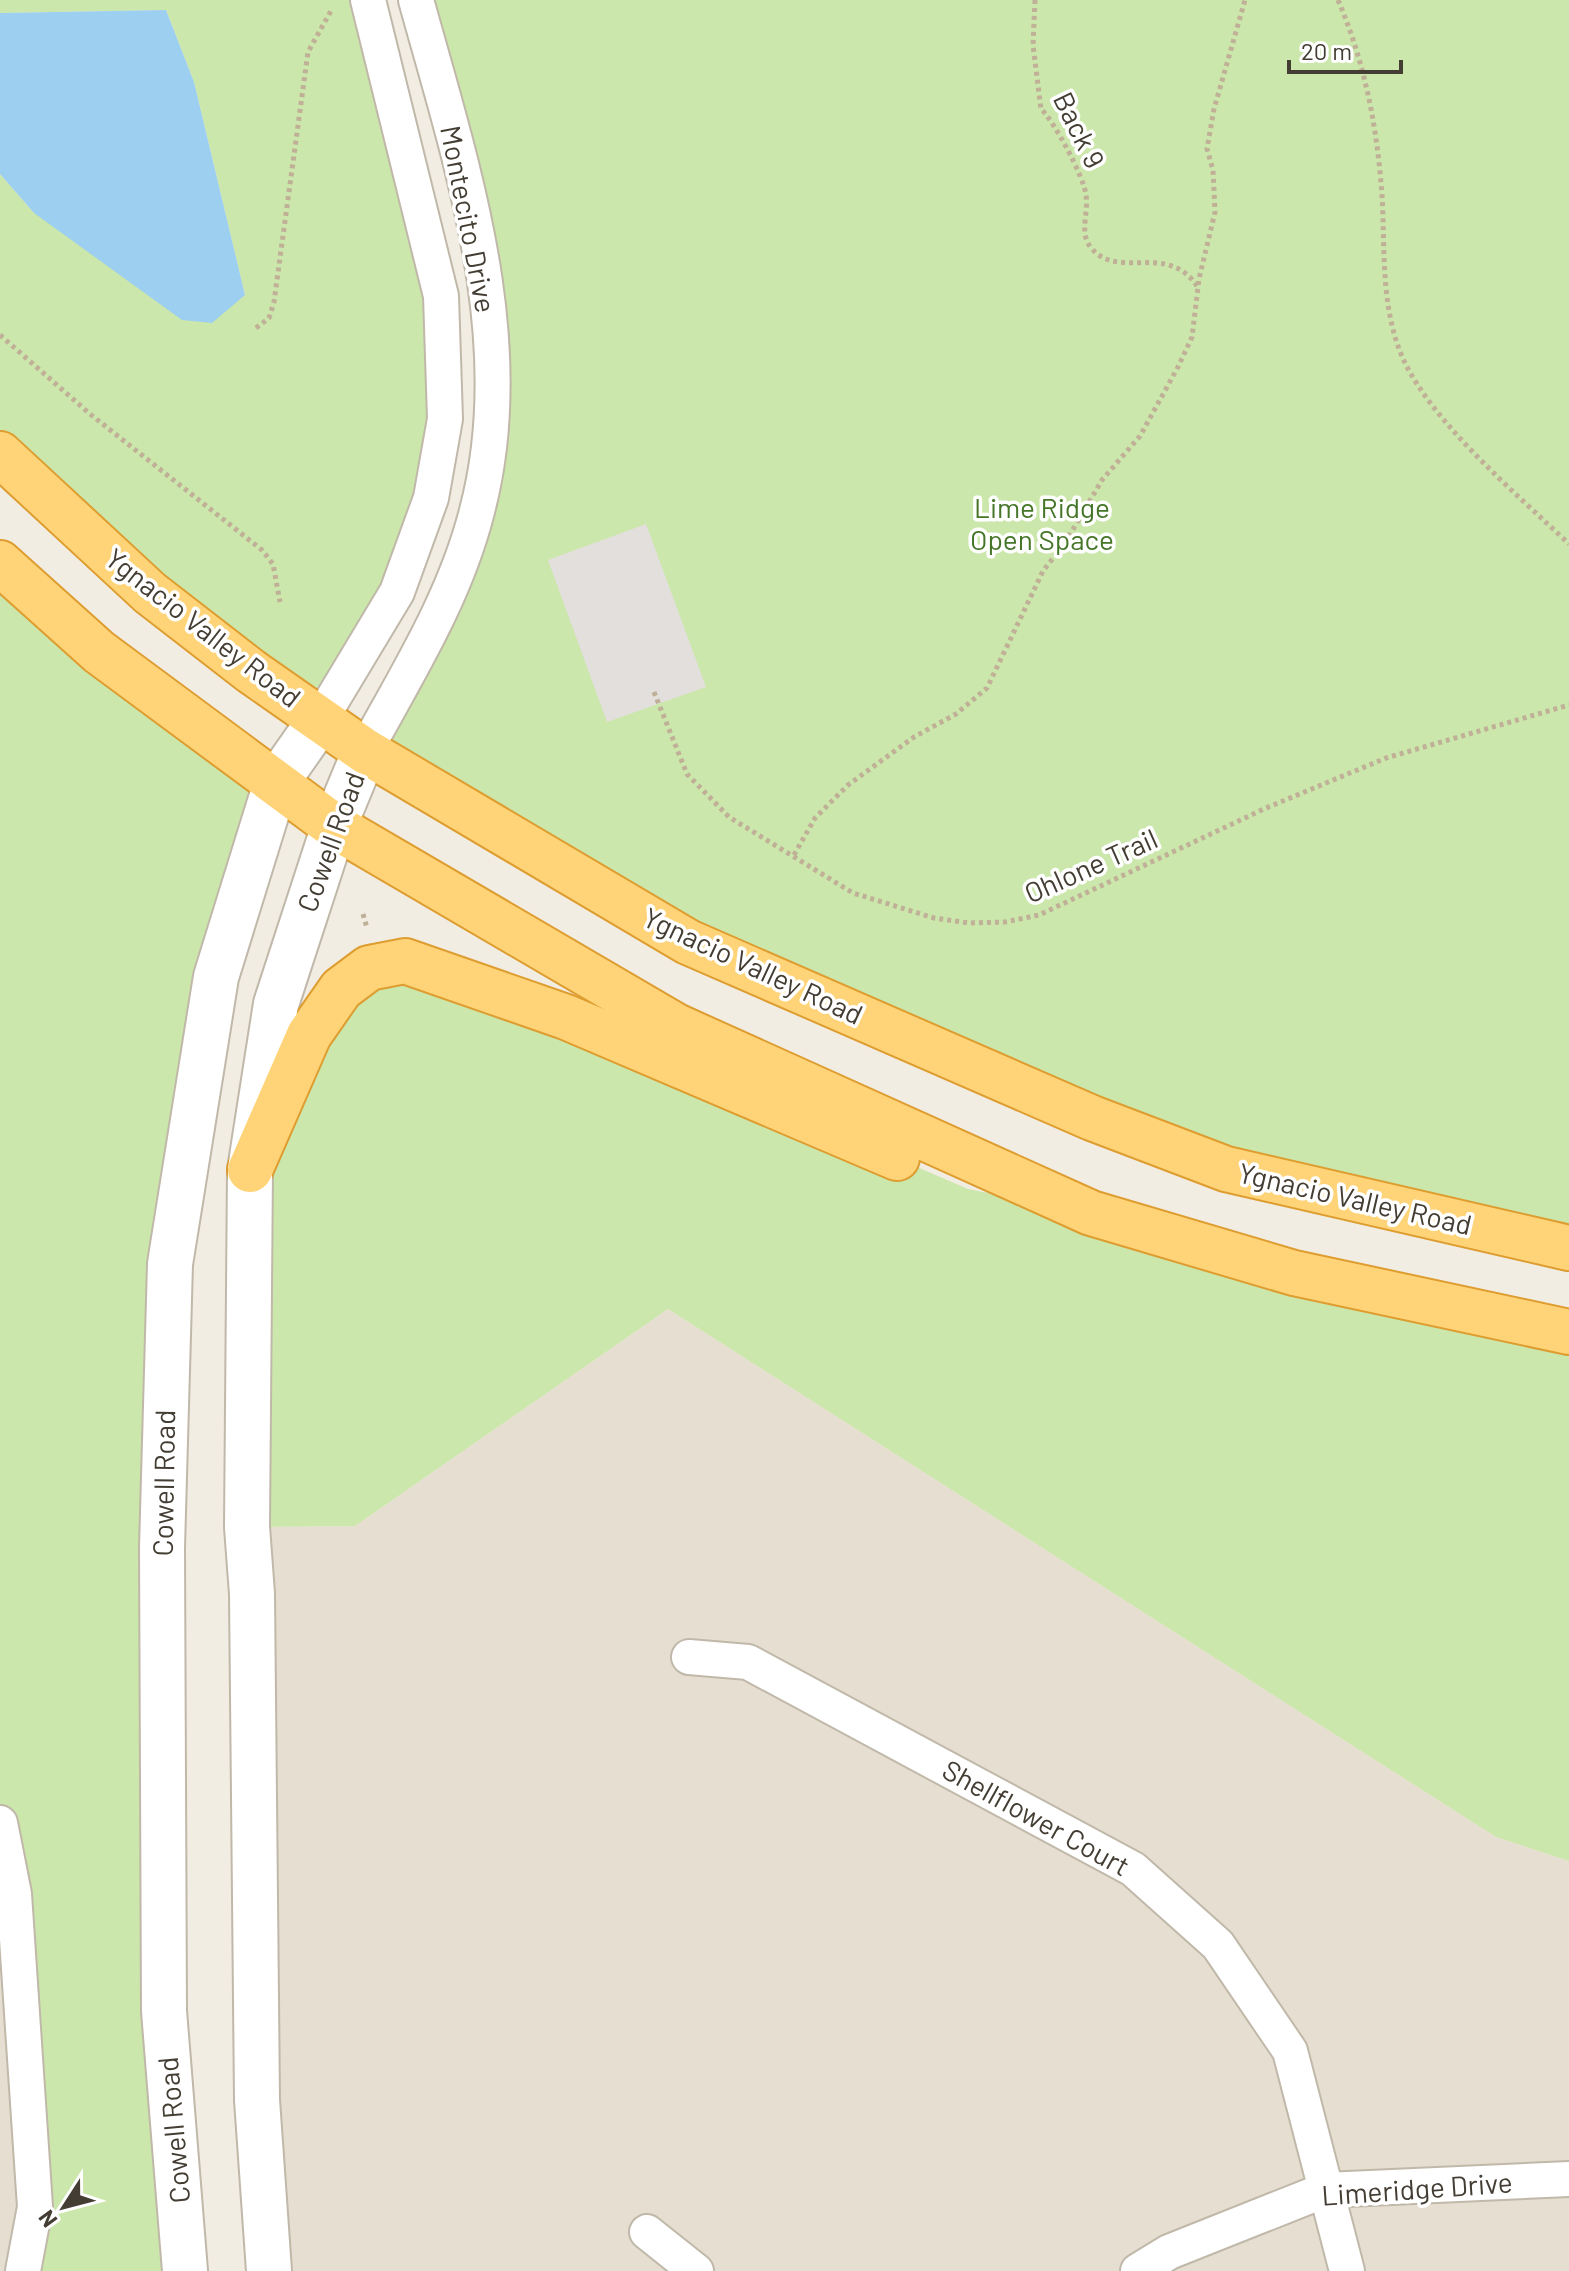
<svg xmlns="http://www.w3.org/2000/svg" width="1569" height="2271" font-family="Barlow,sans-serif">
<rect width="100%" height="100%" fill="#f2ede3"/>
<!-- residential -->
<g fill="#e6dfd1">
<polygon points="668,1309 1496,1837 1569,1861 1569,2271 269,2271 247,1527 355,1526"/>
<polygon points="0,1823 23,2271 0,2271"/>
</g>
<!-- green -->
<g fill="#cce7ab">
<polygon points="0,0 368,0 441,296 431,498 320,720 0,454 0,174 34,213 245,295 194,82 166,10 0,13"/>
<polygon points="416,0 1569,0 1569,1248 1092,1118 688,942 365,751 477,511 488,291"/>
<polygon points="0,563 276,783 170,1264 185,2271 23,2271 0,1823"/>
<polygon points="369,968 628,1042 968,1189 1091,1213 1569,1332 1569,1861 1496,1837 668,1309 355,1526 247,1527 250,1170"/>
</g>
<!-- parking -->
<polygon fill="#e2dfdc" points="646,524 706,687 607,722 548,560"/>
<!-- water -->
<polygon fill="#9dcff0" points="166,10 194,82 245,295 212,323 182,320 34,213 0,174 0,13"/>
<g fill="none" stroke-linecap="round" stroke-linejoin="round">
<defs>
<g id="minor">
<polyline points="320,720 397,592 431,498 445,419 441,296 368,0"/>
<path d="M365,751c42,-77 90,-153 112,-240 45,-170 -16,-348 -61,-511"/>
<polyline points="689,1657 748,1662 1133,1869 1218,1945 1290,2051 1347,2271"/>
<polyline points="0,1823 14,1894 35,2207 23,2271"/>
<polyline points="647,2232 696,2271"/>
<polyline points="1138,2271 1169,2252 1325,2190 1569,2179"/>
</g>
<g id="tertiary">
<polyline points="185,2271 164,2011 162,1548 170,1264 216,977 276,783 320,720"/>
<polyline points="269,2271 257,2100 252,1594 247,1527 250,1170 276,1004 334,826 365,751"/>
</g>
<g id="trunk">
<polyline points="0,454 150,593 252,672 365,751 688,942 1092,1118 1226,1169 1569,1248"/>
<polyline points="0,563 99,652 334,826 676,1026 1091,1213 1294,1273 1569,1332"/>
<polyline points="250,1170 309,1035 341,989 369,968 405,961 566,1017 897,1158"/>
</g>
</defs>
<!-- minor casing -->
<use href="#minor" stroke="#c0b8a9" stroke-width="38"/>
<!-- tertiary casing -->
<use href="#tertiary" stroke="#c0b8a9" stroke-width="48"/>
<!-- trunk casing -->
<use href="#trunk" stroke="#de9d30" stroke-width="48"/>
<!-- path -->
<g stroke="#bfb097" stroke-width="5" stroke-dasharray="4 4" stroke-linecap="butt">
<path d="M1035,0l-2,45 8,64c13,12 43,68 45,86 3,19 -8,38 6,54 28,31 75,-7 105,37"/>
<path d="M1338,0c27,63 39,127 44,195 3,52 -1,102 16,151 23,68 119,148 171,198"/>
<polyline points="256,328 269,318 274,302 308,52 332,9"/>
<polyline points="0,335 90,414 262,550 273,564 280,602"/>
<polyline points="654,692 687,774 729,817 853,893 934,918 969,923 1005,922 1039,915 1266,808 1386,758 1569,705"/>
<polyline points="794,855 815,818 848,785 914,737 956,714 987,688 1043,571 1065,543 1102,480 1140,436 1178,367 1192,337 1199,279 1215,212 1213,170 1207,149 1214,109 1245,0"/>
<polyline points="363,914 367,928"/>
</g>
<!-- minor -->
<use href="#minor" stroke="#fff" stroke-width="34"/>
<!-- tertiary -->
<use href="#tertiary" stroke="#fff" stroke-width="44"/>
<!-- trunk -->
<use href="#trunk" stroke="#ffd478" stroke-width="44"/>
</g>
<g text-anchor="middle" stroke-width="7" stroke-linejoin="round" paint-order="stroke">
<!-- street labels -->
<g font-size="28" fill="#433d33" stroke="#fff">
<text transform="translate(1079 130) rotate(64)" y="10">Back 9</text>
<text transform="translate(468 219) rotate(79)" y="10">Montecito Drive</text>
<text transform="translate(203 628) rotate(38)" y="10">Ygnacio Valley Road</text>
<text transform="translate(331 842) rotate(-70)" y="10">Cowell Road</text>
<text transform="translate(1091 866) rotate(-24)" y="10">Ohlone Trail</text>
<text transform="translate(753 966) rotate(25)" y="10">Ygnacio Valley Road</text>
<text transform="translate(1355 1199) rotate(13)" y="10">Ygnacio Valley Road</text>
<text transform="translate(164 1483) rotate(-89)" y="10">Cowell Road</text>
<text transform="translate(1036 1818) rotate(29)" y="10">Shellflower Court</text>
<text transform="translate(174 2130) rotate(-95)" y="10">Cowell Road</text>
<text transform="translate(1417 2189) rotate(-4)" y="10">Limeridge Drive</text>
</g>
<!-- park labels -->
<g font-size="28" fill="#457527" stroke="#fff">
<text x="1042" y="518">Lime Ridge<tspan x="1042" dy="32">Open Space</tspan></text>
</g>
</g>
<!-- north arrow -->
<g transform="translate(64 2207) rotate(234)" stroke="#ffffff" stroke-width="6" paint-order="stroke">
<path d="M0-6L14 30L0 20L-14 30Z" fill="#433d33"/>
<text y="-12" font-size="22" font-weight="bold" text-anchor="middle" fill="#433d33">N</text>
</g>
<!-- scale -->
<path d="M1289 60v12h112v-12" fill="none" stroke="#433d33" stroke-width="4"/>
<text x="1301" y="60" font-size="24" fill="#433d33" stroke="#ffffff" stroke-width="6" paint-order="stroke">20 m</text>
</svg>
